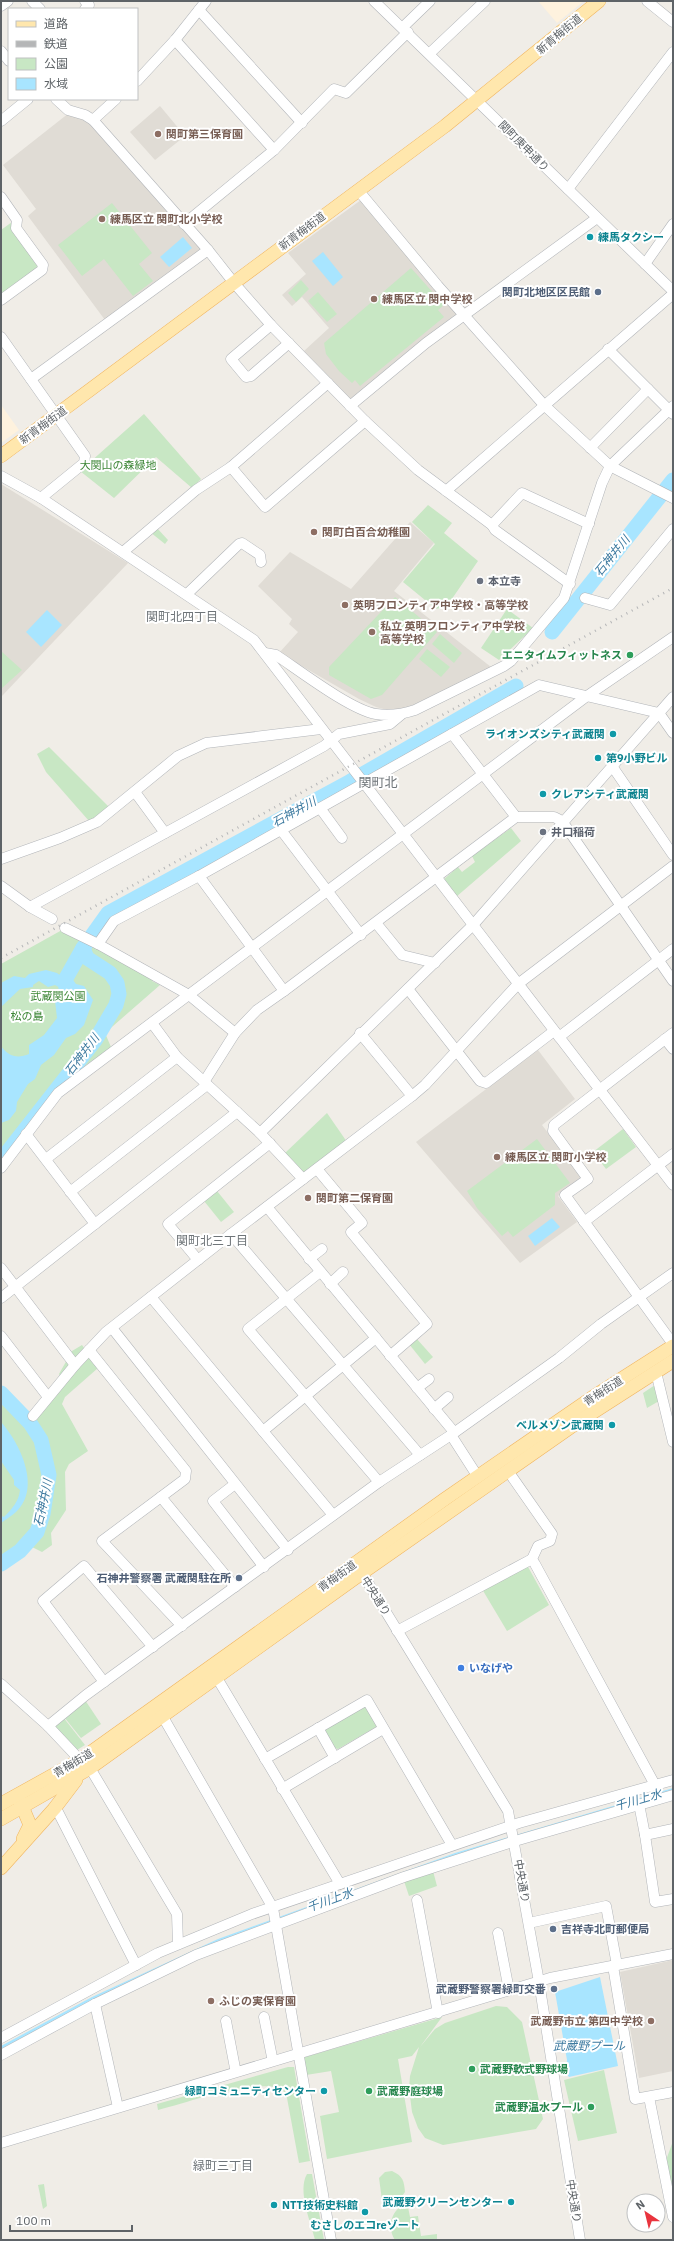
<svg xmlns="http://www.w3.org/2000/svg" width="674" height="2241" font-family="'IBM Plex Sans','Noto Sans JP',sans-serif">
<rect width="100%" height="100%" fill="#f0ede7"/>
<!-- commercial -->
<g fill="#fef2de">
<polygon points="538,1 584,1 557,23"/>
<polygon points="1,405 19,430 1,443"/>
</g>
<!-- education -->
<g fill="#e0dcd5">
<polygon points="160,106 185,136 155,160 130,132"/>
<polygon points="69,113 89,121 201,249 200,252 105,320 28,216 36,209 3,165"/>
<polygon points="361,200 455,312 457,316 350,400 304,351 329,328 302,297 292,306 282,295 306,274 288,253"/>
<polygon points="1,484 128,563 1,697"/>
<polygon points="410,522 434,543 394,591 491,667 413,707 400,710 387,710 376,707 359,699 279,653 298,632 289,624 292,619 258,586 290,552 351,589"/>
<polygon points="538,1050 575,1099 542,1125 581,1176 580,1180 558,1196 577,1222 520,1263 416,1142"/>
<polygon points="673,1960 673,2071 639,2078 620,1972"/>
</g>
<!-- green -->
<g fill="#c8e7c4">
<polygon points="112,203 152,253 139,264 153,281 133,296 104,259 82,276 58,245"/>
<polygon points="12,222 38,266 37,270 1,296 1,230"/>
<polygon points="411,268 444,305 438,310 444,317 360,386 355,380 352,383 339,371 326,354 324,343"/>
<polygon points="301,280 309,289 296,302 288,293"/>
<polygon points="318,292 337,314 327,322 308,301"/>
<polygon points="144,414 201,479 192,488 156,457 114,498 80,471"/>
<polygon points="428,505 452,523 444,533 478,561 447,606 436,609 403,582 435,544 412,522"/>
<polygon points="156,527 168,540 165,544 150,532"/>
<polygon points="395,597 437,632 382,695 371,699 329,675 329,667"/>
<polygon points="507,609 533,628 499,660 481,648"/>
<polygon points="440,634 462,653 454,663 432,644"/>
<polygon points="427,649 450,667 441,677 419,659"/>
<polygon points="1,651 22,670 1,689"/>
<polygon points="49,747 110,808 89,821 46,772 37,754"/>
<polygon points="511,828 521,841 456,897 443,880 458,867 462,872 475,862 472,856"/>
<polygon points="62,930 154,979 152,981 160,985 105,1033 111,1047 49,1092 1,1155 1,964"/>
<polygon points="327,1113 347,1142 303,1175 284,1154"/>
<polygon points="623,1129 636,1147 606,1169 593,1152"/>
<polygon points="537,1139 570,1183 555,1193 555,1205 513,1237 508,1231 502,1236 477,1208 467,1191"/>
<polygon points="217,1191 234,1212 221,1222 204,1201"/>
<polygon points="416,1338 433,1357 425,1364 409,1344"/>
<polygon points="82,1345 98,1368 65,1397 62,1404 88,1451 69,1464 65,1472 66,1510 51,1533 52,1545 42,1552 24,1543 1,1560 1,1397 13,1411 31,1425 64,1384 59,1374 72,1351"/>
<polygon points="655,1385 659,1401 647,1408 643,1393"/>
<polygon points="527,1565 549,1605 507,1631 482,1589"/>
<polygon points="85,1700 101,1724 81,1738 64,1717"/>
<polygon points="366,1706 377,1725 376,1727 338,1749 334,1748 323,1731 325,1728"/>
<polygon points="63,1717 85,1745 77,1750 54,1726"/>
<polygon points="433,1871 437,1886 409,1896 404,1881"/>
<polygon points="496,2006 507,2007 522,2022 543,2119 536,2129 443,2145 425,2138 418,2128 412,2112 409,2088 410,2076 419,2047 412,2056 398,2059 412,2142 327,2159 320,2116 339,2112 331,2071 306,2075 302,2058 442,2017 420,2047 435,2029 445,2023"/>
<path d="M288,2067h6l16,94 -11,2 -12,-65 -5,-10c-36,-8 -88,13 -124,22l-1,-6z"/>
<polygon points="604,2070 617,2133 578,2141 564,2080"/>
<polygon points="673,2141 673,2205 665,2163"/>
<path d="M392,2171c11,5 12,10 13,21 -5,8 -13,14 -23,8l-3,-22 6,-6z"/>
<path d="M307,2174h5l12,66h-9c-4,-18 -18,-49 -8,-66z"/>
<polygon points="44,2184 47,2206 43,2209 38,2185"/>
<path d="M407,2202l3,15 8,-1 3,20 16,-2v6h-42c-9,-15 -3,-30 12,-38z"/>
</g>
<!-- water -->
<g fill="#a8e5ff">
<polygon points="183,237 192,248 169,267 160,257"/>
<polygon points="323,252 343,277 333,286 312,261"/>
<polygon points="47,610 62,625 41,647 26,632"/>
<path d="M46,970l11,3 5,4h9l5,7 8,2 9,14 -9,25 -9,9 -9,4 -12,17 -13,10 -6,14 -7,5 -11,18 -1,9 -7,9 -8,3v-77c7,10 16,13 28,8v-9l15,-10 13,-17 -2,-17 7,-12 -7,-4 -7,2 -9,-6 -6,4v2l-13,2 -19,18v-24l13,-7 11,2 4,-4z"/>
<polygon points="552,1218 560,1227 535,1246 528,1236"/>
<path d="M1,1422c19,21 41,66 15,90 -4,4 -10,7 -15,11v-7l3,1c8,-8 15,-16 16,-27l-6,-5v-5l-13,-19z"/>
<polygon points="673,1788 673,1792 523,1834 95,1999 1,2049 1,2046 92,1997 218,1939 455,1853"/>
<polygon points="600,1977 618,2066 569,2077 566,2073 567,2060 555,1992"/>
</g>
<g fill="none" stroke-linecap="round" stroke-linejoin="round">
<!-- river -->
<g stroke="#a8e5ff" stroke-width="15">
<polyline points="552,632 673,480"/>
<polyline points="67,996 65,980 83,948 108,913 349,782 516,686"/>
<polyline points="1,1160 96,1039 116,1005 119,994 117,983 110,973 87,958 83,948"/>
<polyline points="1,1393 30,1423 41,1440 49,1475 43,1514 37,1532 20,1551 1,1564"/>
</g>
<defs>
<g id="minor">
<polyline points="32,1 40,9"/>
<polyline points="374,1 673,291"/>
<polyline points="647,1 673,22"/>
<polyline points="1,6 8,1"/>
<polyline points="85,9 89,5 85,1"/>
<polyline points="199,10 302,123"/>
<polyline points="403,27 430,1"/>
<polyline points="175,40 274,150"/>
<polyline points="1,51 9,61"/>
<polyline points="430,53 485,1"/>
<polyline points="137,81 175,40 206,1"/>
<polyline points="56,99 68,110 85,115 93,120 208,250 234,283 271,325 365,421 418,470 492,525 495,530 570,584"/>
<polyline points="93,120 116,99"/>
<polyline points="1,121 28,99"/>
<polyline points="568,189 673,52"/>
<polyline points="358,190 438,286 544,405 610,466 673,498"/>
<polyline points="1,197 17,220 16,228 43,265 42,270 1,300"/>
<polyline points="184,224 274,150 334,89 346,93 408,32"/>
<polyline points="645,264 673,224"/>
<polyline points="271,325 231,359 246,377 251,376 289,343"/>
<polyline points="1,337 85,456 84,463 41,498"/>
<polyline points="608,349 673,414"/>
<polyline points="31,379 208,250"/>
<polyline points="350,406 426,343 597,218"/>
<polyline points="590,448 648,389"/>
<polyline points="231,467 265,507 365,421"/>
<polyline points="1,476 41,498 254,640 673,1185"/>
<polyline points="446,491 673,294"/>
<polyline points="492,525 522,493 589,524"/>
<polyline points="123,552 196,490 231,467 328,383"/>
<polyline points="187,594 239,544 242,543 260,555 261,562"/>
<polyline points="585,598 610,605 673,529"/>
<path d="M265,653l11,2c24,16 75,55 100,59 14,2 27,0 39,-4l89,-44 7,-5 53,-63 38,-115 8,-17 63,-60"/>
<polyline points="452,734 516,817"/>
<polyline points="612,766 673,855"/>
<polyline points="135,792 165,833"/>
<polyline points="320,808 342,838"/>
<polyline points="281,830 361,935"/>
<polyline points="1,859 60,838 97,822 178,756 206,743 321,729"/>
<polyline points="199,876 284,991 516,817 554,817 562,821 673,981"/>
<polyline points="1,886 30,907 52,919"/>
<polyline points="30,907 324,746 339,734 390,724 402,714"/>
<polyline points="376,923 402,955 435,963"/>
<polyline points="65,928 98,944"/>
<polyline points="408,989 480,1081 486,1083 554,1031"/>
<polyline points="152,1023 177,1057 260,1133 303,1179"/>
<polyline points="235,1033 189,995 98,944 114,921 199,876 539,685 659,713 673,733"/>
<polyline points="360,1033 412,1096"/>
<polyline points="673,1033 554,1125 553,1131 588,1179 565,1195 673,1344"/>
<polyline points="559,1037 673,949"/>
<polyline points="665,1039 673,1049"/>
<polyline points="204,1082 235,1033 257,1010 284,991"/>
<polyline points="260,1133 473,925 673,697"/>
<polyline points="26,1134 95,1224"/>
<polyline points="46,1159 177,1057"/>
<polyline points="1,1168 58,1093 587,696 673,637"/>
<polyline points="317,1169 362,1223 351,1232 427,1324 390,1356"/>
<polyline points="70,1192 207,1085"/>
<polyline points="267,1207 454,1432"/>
<polyline points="584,1222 673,1154"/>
<polyline points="231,1234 420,1455"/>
<polyline points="309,1259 322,1249"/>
<polyline points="198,1260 168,1224 270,1143"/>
<polyline points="1,1268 75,1365"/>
<polyline points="320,1272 248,1329 379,1482"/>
<polyline points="330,1284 343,1272"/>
<polyline points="151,1297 333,1515"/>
<polyline points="1,1298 237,1112"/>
<polyline points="112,1328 288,1550"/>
<polyline points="1,1336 48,1397"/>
<polyline points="89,1350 186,1471 185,1479 102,1541 182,1626"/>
<polyline points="656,1372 673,1442"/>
<polyline points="417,1388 429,1379"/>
<polyline points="434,1409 448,1397"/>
<polyline points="33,1416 75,1365 106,1332 231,1234 412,1096 425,1085 518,984 673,866"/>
<polyline points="263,1431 376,1338"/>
<polyline points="451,1435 478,1477"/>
<polyline points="508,1471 552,1534 550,1541 538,1546 532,1559 535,1564 655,1785"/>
<polyline points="235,1484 213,1501 264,1567"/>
<polyline points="161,1497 235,1587"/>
<polyline points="359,1568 508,1811 539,1982 580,2240"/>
<polyline points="397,1631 532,1559"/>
<polyline points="217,1678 340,1884"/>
<polyline points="104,1682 43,1601 84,1566 153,1647"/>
<polyline points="1,1684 48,1726 80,1760"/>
<polyline points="163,1717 273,1908 331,2240"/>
<polyline points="48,1726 86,1695 379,1482 451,1435 559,1358 601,1324 673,1273"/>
<polyline points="318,1728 335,1758"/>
<polyline points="265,1759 367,1700 452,1845"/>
<polyline points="90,1768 177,1914 178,1944"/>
<polyline points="282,1789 383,1729"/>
<polyline points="639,1804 645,1835 673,1829"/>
<polyline points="54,1809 58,1812 136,1965"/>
<polyline points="645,1835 655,1902 673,1899"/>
<polyline points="417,1900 438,2013"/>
<polyline points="529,1923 606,1906 617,1965"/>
<polyline points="498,1933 508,1985"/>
<polyline points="613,1966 635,2099 673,2092"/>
<polyline points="95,2004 117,2103"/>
<polyline points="264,2017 272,2057"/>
<polyline points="226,2021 235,2068"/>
<polyline points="1,2038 158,1953 252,1914 519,1823 673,1780"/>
<polyline points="1,2055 95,2004 196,1955 404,1877 515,1841 673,1795"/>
<polyline points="649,2097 673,2217"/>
<polyline points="1,2143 550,1978 673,1954"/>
</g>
<g id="major">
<polyline points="1,456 445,126 599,1"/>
<polyline points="19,1799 30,1825 23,1839"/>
<polyline points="1,1804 80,1760 445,1499 593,1397 673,1346"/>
<polyline points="1,1819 90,1768 362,1573 578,1422 673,1361"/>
<polyline points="1,1868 54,1809 76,1780"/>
</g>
</defs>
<!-- minor casing -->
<use href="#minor" stroke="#b2b5b9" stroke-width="11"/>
<!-- major casing -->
<use href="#major" stroke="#f1b55f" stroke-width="14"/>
<!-- minor -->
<use href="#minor" stroke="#fff" stroke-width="10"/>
<!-- major -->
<use href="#major" stroke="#ffe7ad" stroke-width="13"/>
<!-- rail -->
<polyline stroke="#b5b6b7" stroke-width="2.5" stroke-dasharray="1 5" stroke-linecap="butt" points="1,958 673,588"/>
</g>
<!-- markers -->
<g fill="#8d6e63" stroke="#fff" stroke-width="1.5">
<circle cx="158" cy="134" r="4"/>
<circle cx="102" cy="219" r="4"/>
<circle cx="374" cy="299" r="4"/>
<circle cx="314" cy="532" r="4"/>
<circle cx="345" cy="605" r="4"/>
<circle cx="372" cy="632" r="4"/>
<circle cx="497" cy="1157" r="4"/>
<circle cx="308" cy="1198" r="4"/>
<circle cx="211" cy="2001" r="4"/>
<circle cx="651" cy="2021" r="4"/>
</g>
<g fill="#0f9aa8" stroke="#fff" stroke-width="1.5">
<circle cx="590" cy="237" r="4"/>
<circle cx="613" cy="734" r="4"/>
<circle cx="598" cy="758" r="4"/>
<circle cx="543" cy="794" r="4"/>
<circle cx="612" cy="1425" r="4"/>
<circle cx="324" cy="2091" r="4"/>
<circle cx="511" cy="2202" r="4"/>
<circle cx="274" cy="2205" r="4"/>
<circle cx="365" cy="2212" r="4"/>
</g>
<g fill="#5c6f8a" stroke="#fff" stroke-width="1.5">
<circle cx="598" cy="292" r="4"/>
<circle cx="239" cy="1578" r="4"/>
<circle cx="553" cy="1929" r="4"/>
<circle cx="554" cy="1989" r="4"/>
</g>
<g fill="#6b7280" stroke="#fff" stroke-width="1.5">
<circle cx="480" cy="581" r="4"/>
<circle cx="543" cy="832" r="4"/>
</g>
<g fill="#2e9e5b" stroke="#fff" stroke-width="1.5">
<circle cx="630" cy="655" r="4"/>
<circle cx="472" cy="2069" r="4"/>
<circle cx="369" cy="2091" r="4"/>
<circle cx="591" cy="2107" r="4"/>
</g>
<circle fill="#3f7fe0" stroke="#fff" stroke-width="1.5" cx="461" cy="1668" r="4"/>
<g text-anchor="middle" stroke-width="4" stroke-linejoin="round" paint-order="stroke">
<!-- street labels -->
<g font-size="11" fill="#5e6367" stroke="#fff">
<text transform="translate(559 34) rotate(-40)" y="4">新青梅街道</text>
<text transform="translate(524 146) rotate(45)" y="4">関町庚申通り</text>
<text transform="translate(302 231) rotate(-37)" y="4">新青梅街道</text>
<text transform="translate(43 425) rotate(-36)" y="4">新青梅街道</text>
<text transform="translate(603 1391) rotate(-33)" y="4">青梅街道</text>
<text transform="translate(337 1576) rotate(-36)" y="4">青梅街道</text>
<text transform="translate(376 1596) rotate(58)" y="4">中央通り</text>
<text transform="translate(73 1763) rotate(-31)" y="4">青梅街道</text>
<text transform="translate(522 1881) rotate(80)" y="4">中央通り</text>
<text transform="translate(574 2201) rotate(81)" y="4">中央通り</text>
</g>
<!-- education labels -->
<g font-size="11" font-weight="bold" fill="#785e54" stroke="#fff" text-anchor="start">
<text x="166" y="138">関町第三保育園</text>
<text x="110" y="223">練馬区立 関町北小学校</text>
<text x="382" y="303">練馬区立 関中学校</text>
<text x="322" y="536">関町白百合幼稚園</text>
<text x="353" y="609">英明フロンティア中学校・高等学校</text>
<text x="380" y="630">私立 英明フロンティア中学校<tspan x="380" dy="13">高等学校</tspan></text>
<text x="505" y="1161">練馬区立 関町小学校</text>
<text x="316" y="1202">関町第二保育園</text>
<text x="219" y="2005">ふじの実保育園</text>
<text x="643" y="2025" text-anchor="end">武蔵野市立 第四中学校</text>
</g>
<!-- culture labels -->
<g font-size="11" font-weight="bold" fill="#0d838f" stroke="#fff" text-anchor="start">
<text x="598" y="241">練馬タクシー</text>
<text x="605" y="738" text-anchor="end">ライオンズシティ武蔵関</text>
<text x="606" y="762">第9小野ビル</text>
<text x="551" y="798">クレアシティ武蔵関</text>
<text x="604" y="1429" text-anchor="end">ベルメゾン武蔵関</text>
<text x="316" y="2095" text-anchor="end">緑町コミュニティセンター</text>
<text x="503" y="2206" text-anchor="end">武蔵野クリーンセンター</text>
<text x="282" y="2209">NTT技術史料館</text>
<text x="365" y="2229" text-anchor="middle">むさしのエコreゾート</text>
</g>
<!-- service labels -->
<g font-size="11" font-weight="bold" fill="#4e5e75" stroke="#fff" text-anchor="end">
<text x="590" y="296">関町北地区区民館</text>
<text x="231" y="1582">石神井警察署 武蔵関駐在所</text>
<text x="561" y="1933" text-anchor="start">吉祥寺北町郵便局</text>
<text x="546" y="1993">武蔵野警察署緑町交番</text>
</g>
<!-- park labels -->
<g font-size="11" fill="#3d8636" stroke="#fff">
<text x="118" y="469">大関山の森緑地</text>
<text x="58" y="1000">武蔵関公園</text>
<text x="27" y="1020">松の島</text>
</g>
<!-- worship labels -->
<g font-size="11" font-weight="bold" fill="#5b616d" stroke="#fff" text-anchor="start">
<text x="488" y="585">本立寺</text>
<text x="551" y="836">井口稲荷</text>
</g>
<!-- leisure labels -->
<g font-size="11" font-weight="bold" fill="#27864d" stroke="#fff" text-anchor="end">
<text x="622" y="659">エニタイムフィットネス</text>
<text x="480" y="2073" text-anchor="start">武蔵野軟式野球場</text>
<text x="377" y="2095" text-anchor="start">武蔵野庭球場</text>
<text x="583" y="2111">武蔵野温水プール</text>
</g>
<!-- shop labels -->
<g font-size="11" font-weight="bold" fill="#366cbe" stroke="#fff" text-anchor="start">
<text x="469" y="1672">いなげや</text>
</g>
<!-- water labels -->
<g font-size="12" font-style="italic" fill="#3e7ba0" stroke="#fff">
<text transform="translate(612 556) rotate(-51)" y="4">石神井川</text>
<text transform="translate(294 812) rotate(-29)" y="4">石神井川</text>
<text transform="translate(82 1055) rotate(-53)" y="4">石神井川</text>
<text transform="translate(43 1503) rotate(-78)" y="4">石神井川</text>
<text transform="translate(638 1800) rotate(-16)" y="4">千川上水</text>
<text transform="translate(330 1900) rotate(-20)" y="4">千川上水</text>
<text x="589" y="2050">武蔵野プール</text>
</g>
<!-- neighbourhood labels -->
<g font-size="12" fill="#6f7579" stroke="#fff">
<text x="182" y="621">関町北四丁目</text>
<text x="212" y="1245">関町北三丁目</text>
<text x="223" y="2170">緑町三丁目</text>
</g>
<!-- quarter labels -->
<g font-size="13" fill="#6f7579" stroke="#fff">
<text x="378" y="787">関町北</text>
</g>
</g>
<!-- border -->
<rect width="674" height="2241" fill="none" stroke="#5e6367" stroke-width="4"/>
<!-- legend -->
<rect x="8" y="8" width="130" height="92" fill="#ffffff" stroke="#bfc1c2"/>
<rect x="16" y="21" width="20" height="6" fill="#ffe7ad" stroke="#bfc1c2"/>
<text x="44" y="28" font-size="12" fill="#5e6367">道路</text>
<rect x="16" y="41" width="20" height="6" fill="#b5b6b7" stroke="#bfc1c2"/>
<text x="44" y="48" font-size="12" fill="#5e6367">鉄道</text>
<rect x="16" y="58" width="20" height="12" fill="#c8e7c4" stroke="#bfc1c2"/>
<text x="44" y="68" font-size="12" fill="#5e6367">公園</text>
<rect x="16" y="78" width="20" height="12" fill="#a8e5ff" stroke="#bfc1c2"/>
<text x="44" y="88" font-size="12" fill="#5e6367">水域</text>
<!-- north arrow -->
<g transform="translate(646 2213) rotate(325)"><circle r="19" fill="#ffffff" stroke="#bfc1c2"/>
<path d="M0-3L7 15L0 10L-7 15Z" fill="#e9343e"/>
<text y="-6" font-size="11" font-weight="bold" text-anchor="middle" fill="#5e6367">N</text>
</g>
<!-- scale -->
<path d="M10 2225v6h122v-6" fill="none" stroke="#5e6367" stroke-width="2"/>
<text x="16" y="2225" font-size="12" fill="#5e6367" stroke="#ffffff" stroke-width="3" paint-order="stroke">100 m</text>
</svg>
